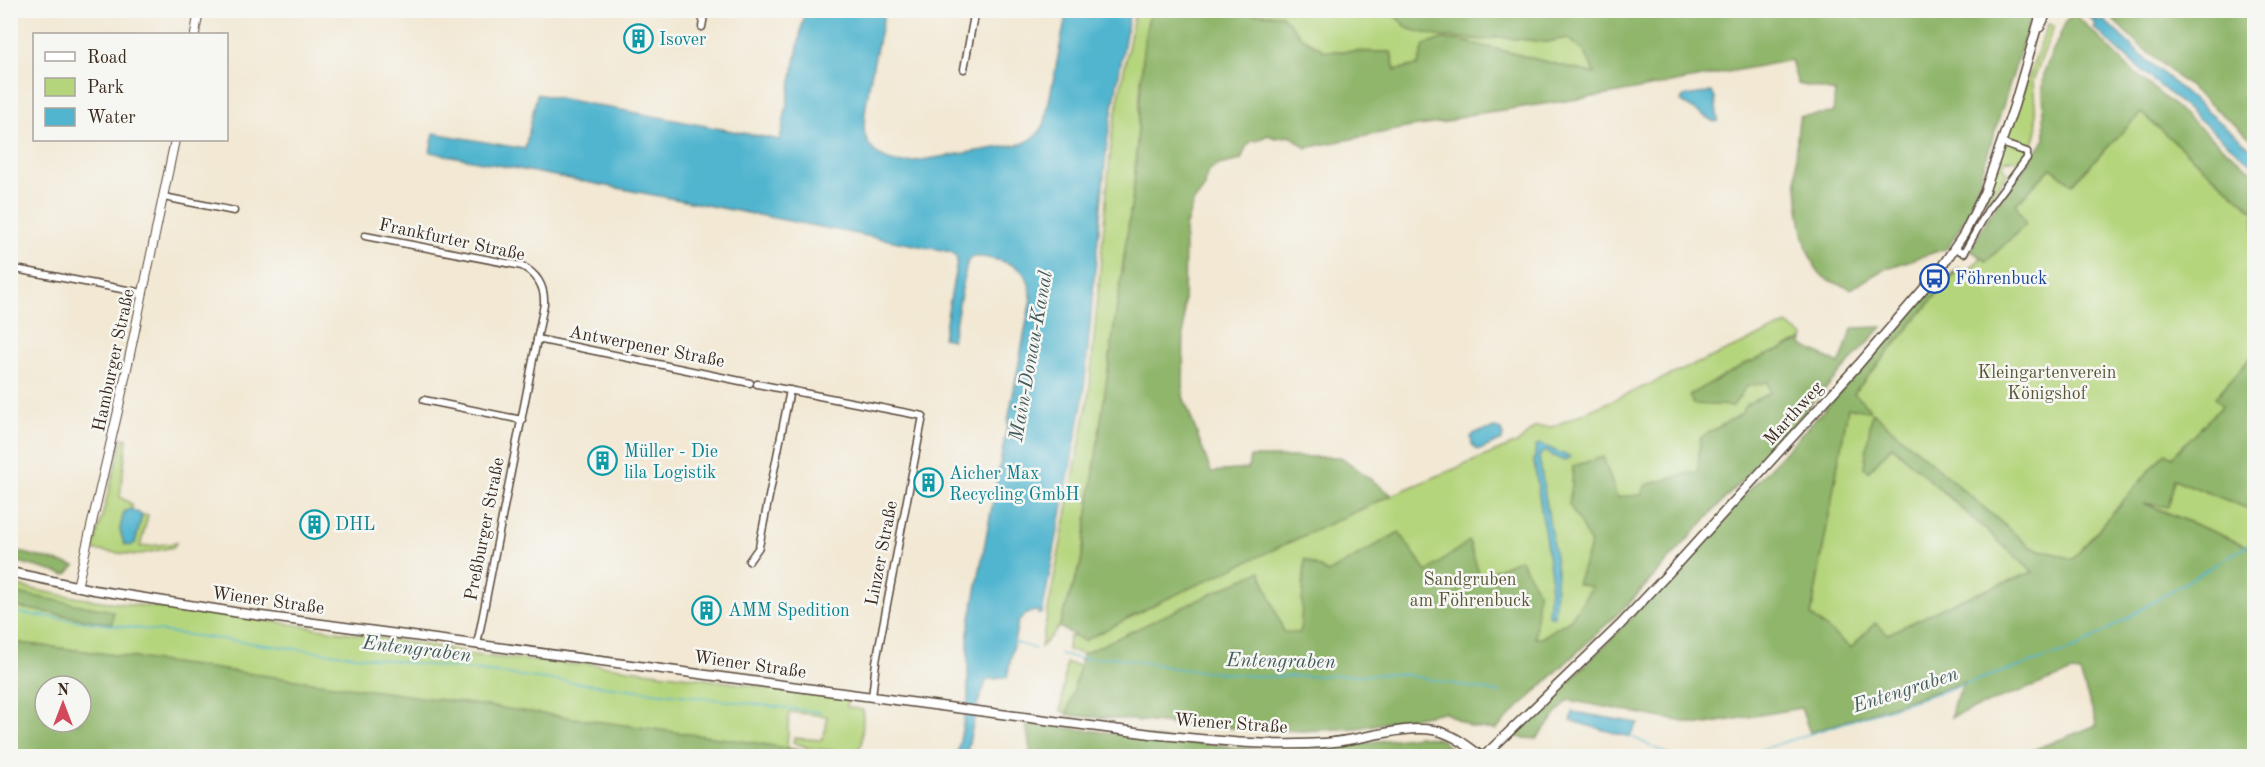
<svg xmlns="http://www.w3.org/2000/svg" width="2265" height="767" font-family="'Old Standard TT',serif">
<rect width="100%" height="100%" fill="#f6f6f2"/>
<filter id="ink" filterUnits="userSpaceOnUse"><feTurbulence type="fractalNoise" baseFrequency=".0167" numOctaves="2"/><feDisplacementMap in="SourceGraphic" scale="12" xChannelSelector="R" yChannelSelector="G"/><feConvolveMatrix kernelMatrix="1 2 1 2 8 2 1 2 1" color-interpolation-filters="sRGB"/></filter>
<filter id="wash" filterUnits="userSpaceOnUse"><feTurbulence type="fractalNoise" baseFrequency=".008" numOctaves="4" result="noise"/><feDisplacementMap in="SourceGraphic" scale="24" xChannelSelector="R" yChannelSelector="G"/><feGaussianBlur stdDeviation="1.35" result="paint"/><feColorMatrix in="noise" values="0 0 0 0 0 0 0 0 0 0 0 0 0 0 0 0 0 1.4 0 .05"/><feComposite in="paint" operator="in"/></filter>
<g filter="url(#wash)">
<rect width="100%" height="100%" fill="#f2e8d3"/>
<!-- green -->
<g fill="#b5d57d" stroke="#78804e" stroke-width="1.5">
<polygon points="1253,10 1390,11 1409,29 1484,40 1499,37 1546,42 1567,38 1585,52 1596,74 1463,41 1442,39 1419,65 1395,70 1391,52 1325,51 1301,37 1282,15 1253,14"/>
<polygon points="1135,11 1150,11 1144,41 1134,186 1081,563 1059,627 1041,647 1089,395 1112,134"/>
<polygon points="2048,24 2054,26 2033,81 2037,129 2034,142 2019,161 2006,160 2002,167 2008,173 1987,199 1984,198"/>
<polygon points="2141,113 2254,212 2254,354 2215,397 2223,406 2172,457 2162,456 2073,559 2030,547 1872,412 1869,470 1892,446 2033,572 1957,601 1888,635 1875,623 1851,648 1811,616 1848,407 1868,411 1869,408 1853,394 1959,268 1966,273 1982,257 1986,261 2016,204 2051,168 2072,184"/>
<polygon points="1787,324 1804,337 1803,340 1782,349 1812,403 1627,606 1623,603 1455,706 1256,727 1169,724 1061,711 1066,663 1086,667 1087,655 1068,650 1069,637 1101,627 1392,495 1519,442 1535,427 1552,427"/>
<polygon points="123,438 127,439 120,497 133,505 131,509 124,512 120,529 124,544 135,543 142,515 148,515 140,547 176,543 173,547 136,555 93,550"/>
<polygon points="2174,479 2254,511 2254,549 2140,501"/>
<path d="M10,584c65,17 133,21 199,29 85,10 169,25 253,38l3,3c38,5 74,6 112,11l7,-2 263,35v9l16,3 -1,34 -8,9 -45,-5 -16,-6 1,-4 28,2 4,-12 1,-12 -38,-4 -2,37 -687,-96 -89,-11v-36l100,17 2,-11 -102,-20z"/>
</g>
<!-- forest -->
<g fill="#90b66c" stroke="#667045" stroke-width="1.5" fill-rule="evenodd">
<path d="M1253,10v4l29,1 19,22 24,14 66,1 4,18 23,-5 6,-20 18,-6 21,2 132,33 -10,-22 -18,-14 -21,4 -47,-5 -15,3 -47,-4 -28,-7 -19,-18h643l-62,196 -23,41 -64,21 -33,20c-8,-4 -19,-6 -26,-11 -30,-23 -33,-127 -25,-162l33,-3 2,-21 -37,-8 -7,-24 -184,35 -140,20 -20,7 -36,5 -105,21 -15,-12 -16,2 -7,-3 -12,6 -3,-1 -7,7 -5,13 -23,5 -8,5 -4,7 -1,10 -12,16 -8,25 -2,168 28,76 37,-3 2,-12h91l51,38 -230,106 -78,40 -25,-14 22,-64 53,-377 10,-145 6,-30z"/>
<polygon points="2113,11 2254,11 2254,141 2145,50 2114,21"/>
<polygon points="2075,14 2129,68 2254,173 2254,211 2141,113 2072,184 2051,168 2016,204 2026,224 1987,261 1970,250 1989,216 2045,139 2043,89 2044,72 2067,19"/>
<polygon points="1959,268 1854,393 1869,408 1869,411 1848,408 1811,616 1851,648 1875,623 1888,634 1957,601 2033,572 1892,446 1869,471 1864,467 1872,412 2030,547 2073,559 2162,456 2166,453 2172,457 2222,406 2215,398 2254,354 2254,511 2174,479 2169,507 2143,503 2254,549 2254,756 2017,756 2097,725 2080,673 2072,672 1951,717 1954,702 1965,682 1810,733 1801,708 1700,725 1568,700 1536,739 1514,737 1614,636 1844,388 1933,288"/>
<path d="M1882,327l-251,274 -136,129 -24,-3 -27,-15 -87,16 -54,3 -68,-3 -168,-13 16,-61 177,-83 24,61 16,1 5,-74 23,14 71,-41 28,40 42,-31 11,36 40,-18 18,32 -3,47h6l30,-19 21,-32 -15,-3 14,-40 -22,-40 3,-19 1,-19 30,-9 14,40 24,-2 5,-10 52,-14 2,-33 41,-24 6,-10 23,-11 -2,-11 -22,5 -13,19 -40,-2 -4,-9 56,-31 58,-24 -1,5 37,19c7,-12 7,-24 14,-36z"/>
<polygon points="10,550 12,550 75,566 66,575 11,560"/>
<polygon points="11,592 113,611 112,624 11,606"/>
<path d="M11,642l89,11 656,90 81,13h-826zM45,686h36v36h-36z"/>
<polygon points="1026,723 1257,750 1325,748 1418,736 1440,739 1457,754 1556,754 1557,756 1031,756"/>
</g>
<!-- water -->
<g fill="#51b5cf" stroke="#467076" stroke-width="1.5">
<path d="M805,10l80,1c-5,24 -25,104 -20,124 5,18 21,27 38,28l118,-19c12,-4 20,-11 24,-22l22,-111h63l-23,131 -24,258 -41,214h-4l1,-3c-10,0 -15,4 -21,11l-11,56 -9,-1 -1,2h-10l-9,24 -12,53h-9l11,-57v-66l63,-334c0,-11 -2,-22 -12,-30 -7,-6 -36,-14 -46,-12 -4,1 -4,3 -6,6l-15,77 -9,-2 14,-76 -1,-6 -5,-4 -521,-100 4,-19 91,16 12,-55 243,46z"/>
<polygon points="2085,11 2090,11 2100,22 2104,20 2141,55 2254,151 2254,166 2133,63 2094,28 2096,25"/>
<polygon points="1711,92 1715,98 1718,121 1714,122 1683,103 1681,100 1685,96"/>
<polygon points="1495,428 1501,430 1503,435 1502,440 1480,450 1475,449 1472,444 1471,437 1475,433"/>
<polygon points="1539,444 1570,457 1564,461 1543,451 1539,457 1557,570 1554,617 1548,615 1551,575 1534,462 1536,446"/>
<polygon points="131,509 142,515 135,543 130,546 124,544 120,529 124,512"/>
<polygon points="1573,712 1638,723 1629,737 1571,721"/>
</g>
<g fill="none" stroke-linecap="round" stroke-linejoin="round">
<!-- stream -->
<g stroke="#51b5cf" stroke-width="1.5">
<polyline points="10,612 313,651 820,712"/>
<polyline points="1014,642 1035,649"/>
<polyline points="1060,654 1081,659 1114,657 1180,669 1265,677 1402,674 1501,693"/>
<polyline points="1630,736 1671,756"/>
<polyline points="1741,756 2077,648 2254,541"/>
</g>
</g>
</g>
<g filter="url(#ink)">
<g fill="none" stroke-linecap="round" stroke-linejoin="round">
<defs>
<g id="minor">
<polyline points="702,27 705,10"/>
<polyline points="964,69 975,10"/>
<polyline points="164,197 234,211"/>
<path d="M365,236l157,30c15,8 23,20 22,38l-67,341"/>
<polyline points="1955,248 1964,253 1988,210 2027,158 2027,152 2001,143"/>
<polyline points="10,268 143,293"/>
<polyline points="537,339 750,383"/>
<polyline points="757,384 923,416 876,662 872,697"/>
<polyline points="424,400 522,420"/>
<polyline points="749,561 759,547 790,390"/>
</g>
<g id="tertiary">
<polyline points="195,34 199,10"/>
<polyline points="77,587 118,411 175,140"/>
</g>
<g id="secondary">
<polyline points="2040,27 2048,10"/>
<path d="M10,572l84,18 146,23 911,121c58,6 115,13 173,9 34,-2 78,-18 109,-13 19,3 33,15 48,26"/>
<polyline points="1484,756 1620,625 1665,577 1859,364 1938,272 1964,234 1984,193 2014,106 2042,10"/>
</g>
</defs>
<!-- minor casing -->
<use href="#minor" stroke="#564639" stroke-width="9"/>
<!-- tertiary casing -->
<use href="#tertiary" stroke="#564639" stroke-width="10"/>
<!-- secondary casing -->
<use href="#secondary" stroke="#564639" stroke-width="11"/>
<!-- minor -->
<use href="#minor" stroke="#fff" stroke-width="6"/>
<!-- tertiary -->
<use href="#tertiary" stroke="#fff" stroke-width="8"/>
<!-- secondary -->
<use href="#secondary" stroke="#fff" stroke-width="8"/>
</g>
</g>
<!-- icons -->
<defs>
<symbol id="building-ring" viewBox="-11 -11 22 22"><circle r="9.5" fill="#f6f6f2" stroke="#0f9aa8" stroke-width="1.5"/><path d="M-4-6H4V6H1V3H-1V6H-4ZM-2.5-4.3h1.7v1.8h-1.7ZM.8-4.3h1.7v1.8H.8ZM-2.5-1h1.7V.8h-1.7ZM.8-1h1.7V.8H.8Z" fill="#0f9aa8"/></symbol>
<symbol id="bus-ring" viewBox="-11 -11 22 22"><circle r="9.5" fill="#f6f6f2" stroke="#1a4fb4" stroke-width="1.5"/><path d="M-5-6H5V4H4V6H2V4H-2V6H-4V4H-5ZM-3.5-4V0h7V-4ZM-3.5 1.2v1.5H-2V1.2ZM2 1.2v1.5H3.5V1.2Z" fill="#1a4fb4"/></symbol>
</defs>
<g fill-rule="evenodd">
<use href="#building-ring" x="622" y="22" width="33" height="33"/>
<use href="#bus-ring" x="1918" y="262" width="33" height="33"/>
<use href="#building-ring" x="586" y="444" width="33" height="33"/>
<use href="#building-ring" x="912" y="466" width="33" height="33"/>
<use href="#building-ring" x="298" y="508" width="33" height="33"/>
<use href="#building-ring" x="690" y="594" width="33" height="33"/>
</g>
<g text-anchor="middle" stroke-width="5" stroke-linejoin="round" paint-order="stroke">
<!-- culture labels -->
<g font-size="18" fill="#0d838f" stroke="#f6f6f2" text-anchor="start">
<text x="659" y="45">Isover</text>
<text x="624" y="457">Müller - Die<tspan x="624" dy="21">lila Logistik</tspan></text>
<text x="949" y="479">Aicher Max<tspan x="949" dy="21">Recycling GmbH</tspan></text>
<text x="335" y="530">DHL</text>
<text x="728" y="616">AMM Spedition</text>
</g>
<!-- street labels -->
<g font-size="18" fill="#3b2a1e" stroke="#f6f6f2">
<text transform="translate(452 239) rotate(12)" y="6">Frankfurter Straße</text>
<text transform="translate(647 346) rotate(11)" y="6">Antwerpener Straße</text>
<text transform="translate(113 360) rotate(-78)" y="6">Hamburger Straße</text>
<text transform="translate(1793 413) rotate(-48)" y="6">Marthweg</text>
<text transform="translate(484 529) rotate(-79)" y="6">Preßburger Straße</text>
<text transform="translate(881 553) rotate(-79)" y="6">Linzer Straße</text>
<text transform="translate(268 600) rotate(8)" y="6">Wiener Straße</text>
<text transform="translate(750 664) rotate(8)" y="6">Wiener Straße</text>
<text transform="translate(1231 723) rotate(4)" y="6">Wiener Straße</text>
</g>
<!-- transit labels -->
<g font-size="18" fill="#164399" stroke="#f6f6f2" text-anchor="start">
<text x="1955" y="284">Föhrenbuck</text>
</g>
<!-- park labels -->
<g font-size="18" fill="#5a5536" stroke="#f6f6f2">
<text x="2047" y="378">Kleingartenverein<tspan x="2047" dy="21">Königshof</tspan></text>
<text x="1470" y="585">Sandgruben<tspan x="1470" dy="21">am Föhrenbuck</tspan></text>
</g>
<!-- water labels -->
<g font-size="20" font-style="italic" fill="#435b5c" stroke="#f6f6f2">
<text transform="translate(1030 356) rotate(-80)" y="7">Main-Donau-Kanal</text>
<text transform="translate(417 648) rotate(7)" y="7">Entengraben</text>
<text transform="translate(1281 660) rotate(1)" y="7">Entengraben</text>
<text transform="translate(1905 689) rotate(-18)" y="7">Entengraben</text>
</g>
</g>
<!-- margin -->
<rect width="2265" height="767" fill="none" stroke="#f6f6f2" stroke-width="36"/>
<!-- legend -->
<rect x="33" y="33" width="195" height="108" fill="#f6f6f2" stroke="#aba49d" stroke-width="1.5"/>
<rect x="45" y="52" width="30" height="9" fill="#ffffff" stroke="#aba49d" stroke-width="1.5"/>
<text x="87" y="63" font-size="18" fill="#3b2a1e">Road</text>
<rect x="45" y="78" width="30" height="18" fill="#b5d57d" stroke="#aba49d" stroke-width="1.5"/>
<text x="87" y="93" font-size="18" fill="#3b2a1e">Park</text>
<rect x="45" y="108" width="30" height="18" fill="#51b5cf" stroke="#aba49d" stroke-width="1.5"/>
<text x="87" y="123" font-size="18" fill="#3b2a1e">Water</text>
<!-- north arrow -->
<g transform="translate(63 704)"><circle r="28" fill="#f6f6f2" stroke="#aba49d" stroke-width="1.5"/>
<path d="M0-4.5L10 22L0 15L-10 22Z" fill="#d1495b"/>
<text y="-9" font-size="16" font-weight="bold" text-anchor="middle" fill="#3b2a1e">N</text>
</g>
</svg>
